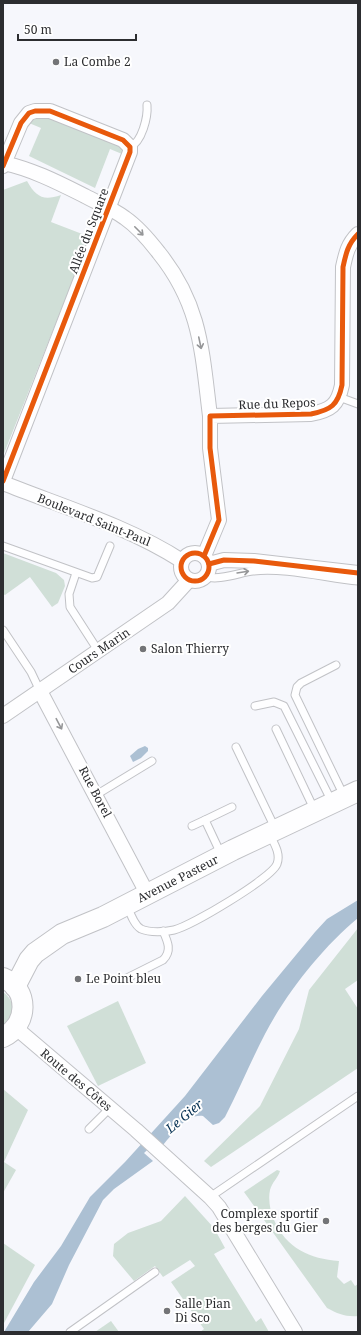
<svg xmlns="http://www.w3.org/2000/svg" width="361" height="1335" font-family="'Noto Serif',serif">
<rect width="100%" height="100%" fill="#f6f7fc"/>
<!-- green -->
<g fill="#d0dfd7">
<polygon points="39,116 44,116 118,144 123,148 122,154 110,149 95,188 29,156 41,128 29,123"/>
<path d="M27,181c9,16 16,20 34,14l-10,27 39,15 -87,219v-266z"/>
<polygon points="3,553 56,573 64,580 65,586 58,603 52,607 30,577 5,595 3,594"/>
<polygon points="358,928 358,980 345,989 358,1009 358,1068 211,1167 204,1161 260,1106 299,1029 309,990"/>
<path d="M3,992c14,10 11,24 0,35z"/>
<polygon points="118,1001 146,1063 98,1086 67,1026"/>
<polygon points="3,1089 28,1110 4,1162 16,1170 3,1193"/>
<path d="M277,1170l3,1c-2,7 -8,11 -10,19 -2,9 0,21 4,30 12,28 36,39 65,41l-2,16 7,7 7,-4 4,6 3,-2v32c-12,1 -20,-2 -31,-8l-83,-116z"/>
<polygon points="185,1196 214,1228 225,1248 214,1254 256,1322 261,1318 269,1332 200,1332 204,1329 171,1282 195,1266 190,1260 163,1277 155,1266 134,1281 113,1256 114,1244 128,1233 161,1221"/>
<polygon points="3,1243 35,1265 3,1325"/>
<polygon points="111,1321 119,1332 95,1332"/>
</g>
<!-- water -->
<g fill="#acc0d3">
<polygon points="145,746 148,748 148,751 141,758 133,762 130,756 138,749"/>
<path d="M358,900v18c-36,30 -71,74 -93,116 -14,27 -26,56 -40,83l-6,6 -6,2 -10,-9c-18,-2 -29,17 -40,29l-5,-5 -14,13 9,8 -39,28 -11,11 -34,65 -17,39 -24,28h-24l30,-50 27,-36 29,-49 35,-35 60,-66 77,-100 53,-64 12,-13z"/>
</g>
<g fill="none" stroke-linecap="round" stroke-linejoin="round">
<defs>
<g id="service">
<path d="M130,147c12,-5 18,-30 17,-42"/>
<polyline points="339,397 358,404"/>
<polyline points="3,546 92,578 97,577 110,546"/>
<polyline points="76,573 69,594 70,607 99,652"/>
<path d="M206,576c9,6 36,-4 47,-5 30,-4 74,7 105,10"/>
<polyline points="3,630 31,672 40,691"/>
<polyline points="336,665 301,683 297,687 295,695 344,796"/>
<polyline points="255,706 274,702 284,706 332,802"/>
<polyline points="276,729 315,811"/>
<polyline points="236,747 275,828"/>
<polyline points="96,795 152,761"/>
<polyline points="192,826 205,820"/>
<polyline points="221,854 205,820 232,807"/>
<path d="M127,905c3,8 7,20 14,24 9,4 24,3 33,1 17,-4 98,-52 103,-66 4,-10 -3,-21 -7,-29"/>
<path d="M123,980l40,-20c9,-9 5,-18 0,-29"/>
<polyline points="89,1129 110,1108"/>
<polyline points="210,1197 358,1096"/>
<polyline points="70,1332 155,1272"/>
</g>
<g id="minor">
<path d="M3,163c29,6 56,20 82,33 13,7 28,13 40,22 13,9 24,22 34,35 42,52 43,99 51,163"/>
<polyline points="3,166 21,123 29,113 35,111 50,111 123,140 130,147 130,152 3,481"/>
<path d="M3,483c58,23 127,44 179,78"/>
<circle cx="195" cy="567" r="14"/>
<path d="M204,556l15,-36 -9,-72v-32l101,-2c20,-4 27,-9 31,-29l1,-118c3,-14 5,-23 15,-33"/>
<polyline points="209,564 224,560 254,561 358,573"/>
<polyline points="40,691 148,895"/>
<polyline points="3,716 168,603 189,580"/>
<polyline points="16,1028 136,1130 210,1197 219,1207 295,1332"/>
</g>
<g id="secondary">
<path d="M3,978c27,11 25,48 0,59"/>
<polyline points="15,987 29,960 35,953 62,934 103,917 233,850 358,791"/>
</g>
</defs>
<!-- service casing -->
<use href="#service" stroke="#c1c2c6" stroke-width="9"/>
<!-- minor casing -->
<use href="#minor" stroke="#c1c2c6" stroke-width="16"/>
<!-- secondary casing -->
<use href="#secondary" stroke="#c1c2c6" stroke-width="22"/>
<!-- service -->
<use href="#service" stroke="#fefeff" stroke-width="7"/>
<!-- minor -->
<use href="#minor" stroke="#fefeff" stroke-width="14"/>
<!-- secondary -->
<use href="#secondary" stroke="#fefeff" stroke-width="20"/>
<defs>
<g id="cycleway">
<polyline points="3,166 21,123 29,113 35,111 50,111 123,140 130,147 130,152 3,481"/>
<circle cx="195" cy="567" r="14"/>
<path d="M204,556l15,-36 -9,-72v-32l101,-2c20,-4 27,-9 31,-29l1,-118c3,-14 5,-23 15,-33"/>
<polyline points="209,564 224,560 254,561 358,573"/>
</g>
</defs>
<!-- cycleway casing -->
<use href="#cycleway" stroke="#fff" stroke-width="8"/>
<!-- cycleway -->
<use href="#cycleway" stroke="#e8590c" stroke-width="5"/>
</g>
<!-- one-way arrows -->
<defs><path id="oneway-shaft" d="M-6 0H5M1.5-3L5.5 0L1.5 3" fill="none" stroke-width="1.6" stroke-linecap="round" stroke-linejoin="round"/></defs>
<g stroke="#959698">
<use href="#oneway-shaft" transform="translate(139 231) rotate(45)"/>
<use href="#oneway-shaft" transform="translate(200 343) rotate(78)"/>
<use href="#oneway-shaft" transform="translate(243 572) rotate(-9)"/>
<use href="#oneway-shaft" transform="translate(59 724) rotate(62)"/>
</g>
<!-- markers -->
<g fill="#737477" stroke="#fff" stroke-width="1.5">
<circle cx="56" cy="62" r="4"/>
<circle cx="143" cy="649" r="4"/>
<circle cx="78" cy="979" r="4"/>
<circle cx="326" cy="1221" r="4"/>
<circle cx="167" cy="1311" r="4"/>
</g>
<g text-anchor="middle" stroke-width="4" stroke-linejoin="round" paint-order="stroke">
<!-- poi labels -->
<g font-size="12" fill="#2c2d30" stroke="#fff" text-anchor="start">
<text x="64" y="66">La Combe 2</text>
<text x="151" y="653">Salon Thierry</text>
<text x="86" y="983">Le Point bleu</text>
<text x="318" y="1218" text-anchor="end">Complexe sportif<tspan x="318" dy="14">des berges du Gier</tspan></text>
<text x="175" y="1308">Salle Pian<tspan x="175" dy="14">Di Sco</tspan></text>
</g>
<!-- street labels -->
<g font-size="12" fill="#2c2d30" stroke="#fff">
<text transform="translate(89 231) rotate(-69)" y="4">Allée du Square</text>
<text transform="translate(277 404) rotate(-2)" y="4">Rue du Repos</text>
<text transform="translate(94 520) rotate(22)" y="4">Boulevard Saint-Paul</text>
<text transform="translate(99 651) rotate(-34)" y="4">Cours Marin</text>
<text transform="translate(95 792) rotate(62)" y="4">Rue Borel</text>
<text transform="translate(178 879) rotate(-27)" y="4">Avenue Pasteur</text>
<text transform="translate(76 1080) rotate(40)" y="4">Route des Côtes</text>
</g>
<!-- water labels -->
<g font-size="13" font-style="italic" fill="#002d4f" stroke="#fff">
<text transform="translate(184 1116) rotate(-40)" y="5">Le Gier</text>
</g>
</g>
<!-- border -->
<rect width="361" height="1335" fill="none" stroke="#2c2d30" stroke-width="8"/>
<!-- scale -->
<path d="M18 34v6h118v-6" fill="none" stroke="#2c2d30" stroke-width="2"/>
<text x="24" y="34" font-size="12" fill="#2c2d30" stroke="#ffffff" stroke-width="3" paint-order="stroke">50 m</text>
</svg>
